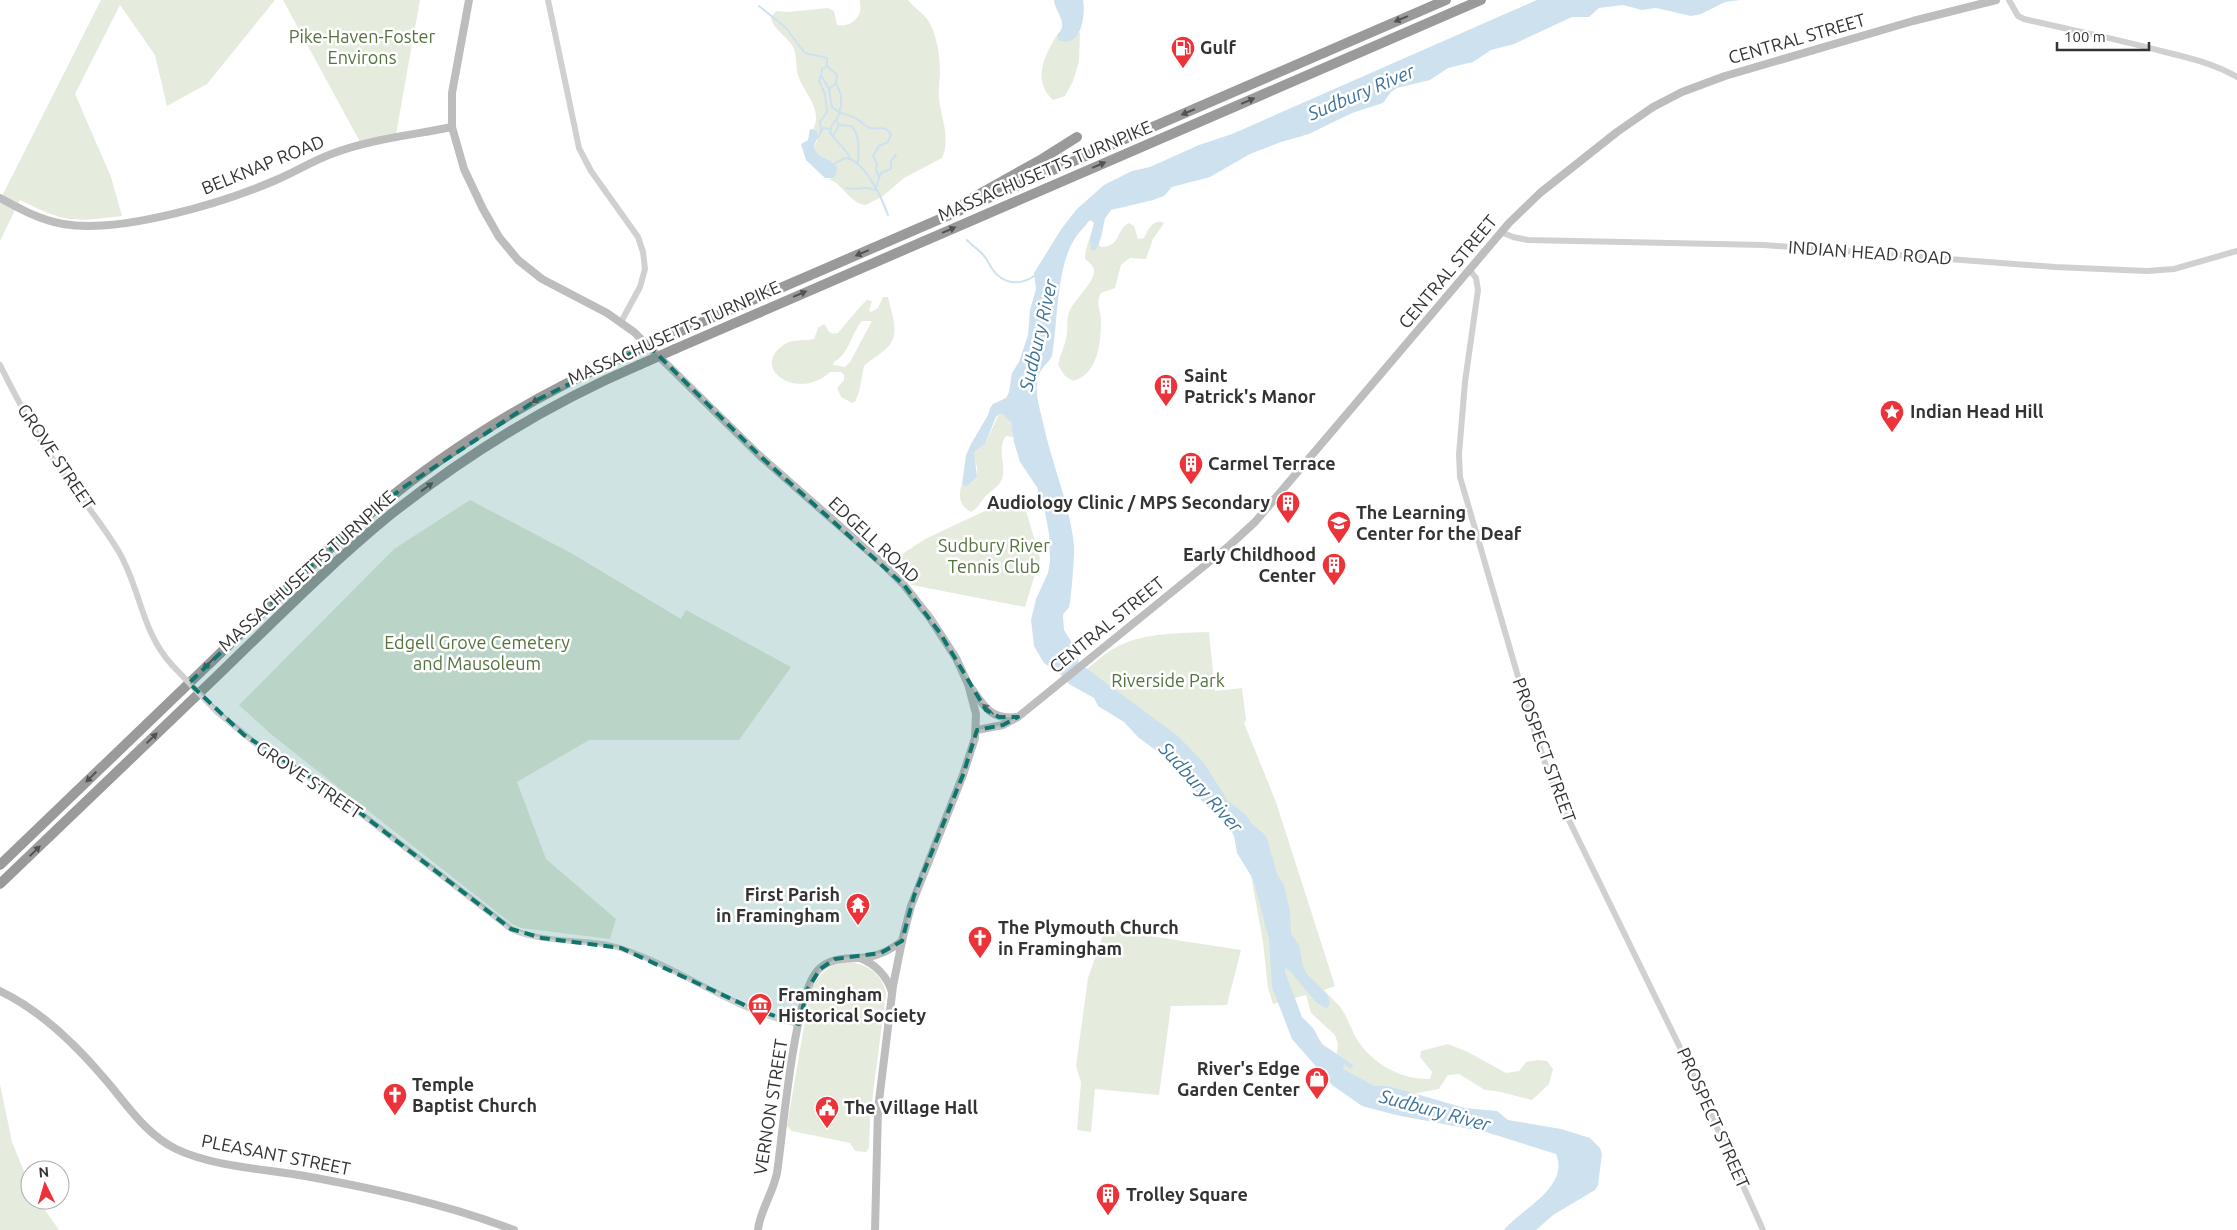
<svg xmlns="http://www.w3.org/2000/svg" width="2237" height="1230" font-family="Ubuntu,sans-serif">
<rect width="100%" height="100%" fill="#fff"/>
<!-- green -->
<g fill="#e5ecde" fill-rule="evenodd">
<path d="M101,0h174l-68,84 -40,22 -12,-51 -35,-50 -45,89 36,83 11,39c-50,6 -56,7 -102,-16l-20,41v-41z"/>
<polygon points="283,0 420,0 396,134 360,142"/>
<path d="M860,0h48c6,8 16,13 21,22 8,14 11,34 11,49 0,9 -2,18 -1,27 2,19 12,41 3,60l-38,20 -21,18 -17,9c-17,-2 -21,-19 -37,-26l4,-1 -4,-18 -10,-5 -5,-7 3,-7 -1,-11 -3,-1c11,-19 -10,-37 -15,-54 -3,-10 0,-20 -6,-30 -6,-9 -19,-16 -21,-27l5,-7 11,1 41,-4 6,3 3,14c9,2 20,-3 23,-13 1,-4 0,-8 0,-12z"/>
<path d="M1080,32l-1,29 -6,20 -8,15 -12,4c-21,-19 -9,-44 4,-65l1,5 11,1z"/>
<path d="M1111,210l-6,8 -6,27 2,2c21,-1 14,-17 28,-24l5,3 4,13 6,-1c4,-8 9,-20 20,-15l-11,16 -7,20 -16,-1 -9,7 -6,23 -14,5c-6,10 0,17 0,27 0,22 -3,55 -28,61l-8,-5 -7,-11c2,-10 6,-17 8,-26 3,-11 -1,-20 5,-31 5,-9 24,-27 23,-37 0,-5 -5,-9 -9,-12 0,-13 7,-24 9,-36l-3,-3z"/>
<path d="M883,297h5c3,16 14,38 -2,52 -7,6 -15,10 -22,17l-5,26 -4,10 -3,1 -11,-6 -4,-9 7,-8v-5l-3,-3h-11c-33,31 -84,-6 -43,-29 8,-4 19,-2 27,-4l4,-11 6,-4c6,6 3,11 14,9 10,-11 18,-23 29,-33l5,1 -3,9 2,2 7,-4zM862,321h10l-22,41 -5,5 -12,-2 1,-3c15,-8 17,-28 28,-41z"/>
<path d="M999,414h4c8,6 10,13 10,23l-7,-1c-9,12 -1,26 -3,38 -1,13 -13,16 -19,24 -5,6 -6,10 -13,14 -12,-7 -13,-16 -9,-28l4,3 11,-10v-10l-4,-11 1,-4 11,-8z"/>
<polygon points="1021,494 1040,558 1025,607 912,585 890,562 925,539"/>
<polygon points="470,500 571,553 681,619 686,610 791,667 739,740 589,740 517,782 546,859 616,919 610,939 521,928 512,924 272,735 239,705 394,549"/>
<path d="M1209,632l6,59 27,-3 4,32 -2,3 32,79 59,184 -11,4c5,5 11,11 16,17 8,10 11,23 18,34 15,23 44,39 72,38l2,-7 -12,-15 1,-6 27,-7 20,8 38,21 13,-2 7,-9 12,-2 9,1 6,8 -4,15 -17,16 -36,-9 -11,-1 -26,-16 -11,1 -9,14 -27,5 -24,-8h-13l-33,-17 -6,-11 2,-14 -3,-9 -24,-22 -5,-18 -33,9 -5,-16 -5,-46 -13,-72 -12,-33 -99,-120 -68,-33c15,-14 31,-30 49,-39 26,-12 61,-12 89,-13z"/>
<polygon points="1105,929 1241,950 1227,1005 1171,1006 1159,1095 1095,1089 1091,1132 1077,1130 1081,1082 1076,1066 1088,978"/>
<path d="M846,962c20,1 36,11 40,31l-16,124 -1,31 -3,4 -11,-1 -5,-8 -58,-12 -5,-5 23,-135c8,-15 18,-27 36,-29z"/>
<polygon points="0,1084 12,1142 30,1186 30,1200 38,1200 59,1230 0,1230"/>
</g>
<!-- water -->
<g fill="#cee1ef">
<path d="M1054,0h29c3,15 -2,50 -25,40l-1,-5c13,-12 -2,-22 -3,-35z"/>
<path d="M1537,0h203l-15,2 -24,12 -10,2 -35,-8 -14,2 -19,-5 -24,3 -10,9h-17l-58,27 -23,6 -18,12 -25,6 -18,12 -33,8 -6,4 -8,11 -31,10 -43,21 -28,8 -31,12 -40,23 -38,10 -8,9 -11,4 -42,10 -6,8 -4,19 -5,13h-5l-1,-12 4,-15 -3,-3 -3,2c-4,6 -11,12 -14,18 -18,29 -16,83 -22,116 -4,8 -12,12 -14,22 -4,17 3,33 6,49 9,40 26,78 30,119 1,5 -3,57 -5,61 -2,4 -5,4 -6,9l1,14 10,16 5,17 99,73 26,27 24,38 18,14 5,8 12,10 4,5 10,36 7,11 6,27 1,22 8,11 4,21 3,7 21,21 3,9 -3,6 -11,-7 -26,-31 -5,-3v4l17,45 11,11 9,16 31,21 -1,3 -2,1 -6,-5 -1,5 32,17h13l77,22 32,3 11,9 53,9 29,9 10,10 2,6 -4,31 -3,5 -42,25 -17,15h-32c17,-21 66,-43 52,-76l-70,-22 -90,-17 -34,-9 -30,-21 -40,-46 -20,-52 -3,-48 -16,-60 -16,-26 -3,-17 -4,-8 -32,-31 -31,-38 -29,-22 -14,-15 -26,-16 -4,-8 -25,-14 -10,-11 -15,-10 -10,-17 -3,-26 5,-21 12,-26 2,-12 -1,-27 -4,-22 -8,-25 -17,-25 -6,-20 -3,-19 -8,-9h-4l-3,3 -11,27 -11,8 3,25 -11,10 -4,-3 4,-29 5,-11 17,-29 2,-7 3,-4 13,-6 3,-6 3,-19 7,-11 9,-27 2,-25 6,-21 -2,-16 28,-45 15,-19 27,-24 28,-14 18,-4 49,-22 33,-11z"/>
<path d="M810,129l6,1c4,8 -1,10 -2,18l5,7 10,5 8,7 -1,8 -3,3h-8l-19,-18 -5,-16 7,-4z"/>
</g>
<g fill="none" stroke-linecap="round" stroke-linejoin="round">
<!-- stream -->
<g stroke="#cee1ef" stroke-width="2">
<path d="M759,6l26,21 20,26 22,5v8l10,9 -1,8 5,12v10l-3,12 -6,8 -2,7c6,11 17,16 20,27 16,6 32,39 38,56"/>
<path d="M827,66l-5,3 -1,6 8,14 3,18c7,7 12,6 21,10 6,2 11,9 17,11 9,2 16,-4 21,7l-3,7 -9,4 -6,10 4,8 -1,6 3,7"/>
<polyline points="829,89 836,83"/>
<path d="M836,120l3,5 12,1c9,7 8,26 7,36"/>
<polyline points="821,130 820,122 827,112 825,94 819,81 821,75"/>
<polyline points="833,136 839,125"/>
<polyline points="818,137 823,128 831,129"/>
<polyline points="834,164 845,158 850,159"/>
<path d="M846,188c10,3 19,-3 29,2l6,-17 10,-4v-8l5,-6"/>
<path d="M967,240c5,6 13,10 17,16 4,4 5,9 9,14 10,14 27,16 41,6"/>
</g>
<!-- tertiary -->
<g stroke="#d0d0d0" stroke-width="6">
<polyline points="548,0 579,148 591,171 638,237 643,252 645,269 640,287 621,322"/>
<path d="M2009,0l9,16 6,3c47,11 94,20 141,33 25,6 50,12 72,25"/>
<polyline points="1501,232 1513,237 1528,240 1764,245 2055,267 2147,271 2174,269 2237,251"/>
<polyline points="1469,269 1476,278 1478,290 1465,382 1459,454 1460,477 1528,711 1549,775 1564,810 1691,1070 1763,1230"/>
<path d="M0,365c15,30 30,59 48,87 23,34 50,65 71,100 22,38 22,79 53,113"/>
<path d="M217,712l49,40 63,37 182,140c35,16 76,8 112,20 60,20 113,63 176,75"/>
</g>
<!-- secondary -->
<g stroke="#bdbdbd" stroke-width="8">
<polyline points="469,0 452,93 452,127 464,169 483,209 499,237 518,260 542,279 607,313 634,332 760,456 883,564 904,585 930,618 956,658 968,684 976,714 975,738 963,775 911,906 902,941 893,986 878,1109 875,1230"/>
<path d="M0,198c20,11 40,22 63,26 57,10 160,-21 213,-44 19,-8 38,-20 58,-27 37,-14 79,-18 118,-26"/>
<path d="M972,689c12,18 20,31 44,28"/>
<polyline points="977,730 1003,725 1018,717 1230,545 1255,522 1509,223 1540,193 1617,132 1653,107 1682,92 1725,76 1913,21 1996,0"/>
<path d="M860,958c15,6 27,18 32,34"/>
<path d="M0,991c40,19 76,54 104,87 22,25 41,56 72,71 38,18 89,20 129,27 71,13 141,28 209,54"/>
<path d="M758,1230c1,-17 15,-37 19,-57 6,-40 17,-179 41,-203 15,-15 31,-10 50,-13 13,-2 24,-8 34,-16"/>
</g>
<!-- motorway -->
<g stroke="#9a9a9a" stroke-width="10">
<polyline points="965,202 1042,159 1077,137"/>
<polyline points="665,338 1446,0"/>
<polyline points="675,349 1481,0"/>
<path d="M0,865c69,-66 138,-133 207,-199 52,-50 103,-102 158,-148 79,-67 169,-123 264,-164"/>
<path d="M0,884c72,-69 144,-138 216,-207 57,-55 113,-112 174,-162 76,-60 160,-112 249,-150"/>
</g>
<!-- tertiary-bridge -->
<polyline stroke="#d0d0d0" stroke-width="6" points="172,665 217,712"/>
<!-- motorway-bridge -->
<g stroke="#9a9a9a" stroke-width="10">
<polyline points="629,354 665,338"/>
<polyline points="639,365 675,349"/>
</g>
</g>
<!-- one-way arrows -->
<defs><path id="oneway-solid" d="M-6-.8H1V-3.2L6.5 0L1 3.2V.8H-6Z" transform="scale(1.25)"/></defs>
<g fill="#525252">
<use href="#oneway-solid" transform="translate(1401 19) rotate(157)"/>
<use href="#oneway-solid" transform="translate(1248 101) rotate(-23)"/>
<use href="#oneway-solid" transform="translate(1188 112) rotate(157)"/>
<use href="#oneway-solid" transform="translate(1099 165) rotate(-23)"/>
<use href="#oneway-solid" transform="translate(949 230) rotate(-23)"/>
<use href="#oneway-solid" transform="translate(862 253) rotate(157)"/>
<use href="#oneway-solid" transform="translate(800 294) rotate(-23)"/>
<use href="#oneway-solid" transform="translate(538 399) rotate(150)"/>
<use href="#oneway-solid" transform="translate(427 487) rotate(-36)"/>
<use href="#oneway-solid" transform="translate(208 664) rotate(136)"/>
<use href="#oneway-solid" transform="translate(152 738) rotate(-44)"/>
<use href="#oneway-solid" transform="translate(91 777) rotate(136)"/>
<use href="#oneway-solid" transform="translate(35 851) rotate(-44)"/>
</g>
<use fill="#6a6a6a" href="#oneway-solid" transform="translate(988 709) rotate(-137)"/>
<!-- marked area -->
<path fill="#0f766e" fill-opacity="0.2" stroke="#0f766e" stroke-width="4" stroke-dasharray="10 6" stroke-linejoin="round" d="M648,345l112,111 144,129 36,48 46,77 13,7h19l-15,8 -26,5 -14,45 -49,121 -12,45 -21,12 -46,6 -15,10 -13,21 -8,34 -48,-16 -130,-60 -79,-10 -31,-9 -182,-140 -85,-54 -55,-52 125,-120 87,-74 134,-88z"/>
<!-- icons -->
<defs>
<symbol id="fuel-pin" viewBox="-11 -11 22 30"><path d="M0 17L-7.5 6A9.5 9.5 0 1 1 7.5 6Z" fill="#ec333a" stroke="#fff"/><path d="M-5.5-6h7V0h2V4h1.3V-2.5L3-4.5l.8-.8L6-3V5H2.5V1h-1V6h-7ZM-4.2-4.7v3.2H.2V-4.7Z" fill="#fff"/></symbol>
<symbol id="building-pin" viewBox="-11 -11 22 30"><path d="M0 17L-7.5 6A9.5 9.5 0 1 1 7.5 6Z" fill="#ec333a" stroke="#fff"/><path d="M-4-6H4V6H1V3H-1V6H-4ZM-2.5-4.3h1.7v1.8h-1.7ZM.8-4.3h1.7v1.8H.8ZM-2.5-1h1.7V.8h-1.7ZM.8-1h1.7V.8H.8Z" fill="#fff"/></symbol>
<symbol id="sight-pin" viewBox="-11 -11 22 30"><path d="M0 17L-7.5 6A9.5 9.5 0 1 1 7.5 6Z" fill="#ec333a" stroke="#fff"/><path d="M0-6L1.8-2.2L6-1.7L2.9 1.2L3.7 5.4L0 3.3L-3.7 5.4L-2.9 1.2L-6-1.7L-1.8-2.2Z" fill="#fff"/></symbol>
<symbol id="school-pin" viewBox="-11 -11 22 30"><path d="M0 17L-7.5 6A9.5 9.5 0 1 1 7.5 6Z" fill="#ec333a" stroke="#fff"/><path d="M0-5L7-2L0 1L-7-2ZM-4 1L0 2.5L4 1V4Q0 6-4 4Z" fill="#fff"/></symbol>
<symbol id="temple-pin" viewBox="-11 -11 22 30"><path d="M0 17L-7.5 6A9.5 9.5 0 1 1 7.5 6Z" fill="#ec333a" stroke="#fff"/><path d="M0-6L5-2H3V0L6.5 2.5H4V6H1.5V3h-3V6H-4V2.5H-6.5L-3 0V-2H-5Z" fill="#fff"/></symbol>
<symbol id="church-pin" viewBox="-11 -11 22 30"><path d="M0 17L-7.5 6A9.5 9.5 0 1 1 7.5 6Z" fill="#ec333a" stroke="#fff"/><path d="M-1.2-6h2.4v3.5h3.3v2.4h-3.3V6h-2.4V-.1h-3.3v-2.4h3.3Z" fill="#fff"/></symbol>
<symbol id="museum-pin" viewBox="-11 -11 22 30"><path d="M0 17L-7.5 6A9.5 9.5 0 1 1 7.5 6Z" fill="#ec333a" stroke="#fff"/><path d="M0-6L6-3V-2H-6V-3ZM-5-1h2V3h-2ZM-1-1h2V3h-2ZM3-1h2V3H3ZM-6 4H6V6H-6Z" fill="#fff"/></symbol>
<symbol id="shop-pin" viewBox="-11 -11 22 30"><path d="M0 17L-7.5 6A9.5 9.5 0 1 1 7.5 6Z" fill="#ec333a" stroke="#fff"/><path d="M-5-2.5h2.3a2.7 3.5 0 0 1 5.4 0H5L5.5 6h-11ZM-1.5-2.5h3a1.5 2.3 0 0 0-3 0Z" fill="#fff"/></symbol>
<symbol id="civic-pin" viewBox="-11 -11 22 30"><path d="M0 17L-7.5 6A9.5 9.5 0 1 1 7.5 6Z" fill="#ec333a" stroke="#fff"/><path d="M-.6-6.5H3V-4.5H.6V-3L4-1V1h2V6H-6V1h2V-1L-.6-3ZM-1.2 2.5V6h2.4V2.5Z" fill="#fff"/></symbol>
</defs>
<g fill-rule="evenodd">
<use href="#fuel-pin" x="1169" y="34" width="28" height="38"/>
<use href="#building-pin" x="1152" y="372" width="28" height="38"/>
<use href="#sight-pin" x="1878" y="398" width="28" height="38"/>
<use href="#building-pin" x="1177" y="450" width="28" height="38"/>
<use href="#building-pin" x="1274" y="489" width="28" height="38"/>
<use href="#school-pin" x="1325" y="509" width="28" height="38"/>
<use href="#building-pin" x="1320" y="551" width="28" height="38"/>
<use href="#temple-pin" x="844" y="891" width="28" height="38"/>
<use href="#church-pin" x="966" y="924" width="28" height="38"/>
<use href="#museum-pin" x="746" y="991" width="28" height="38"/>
<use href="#shop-pin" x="1303" y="1065" width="28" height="38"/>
<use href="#church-pin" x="381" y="1081" width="28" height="38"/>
<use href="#civic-pin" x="813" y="1094" width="28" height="38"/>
<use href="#building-pin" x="1094" y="1181" width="28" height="38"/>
</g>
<g text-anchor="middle" stroke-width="5" stroke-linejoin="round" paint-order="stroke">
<!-- park labels -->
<g font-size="18" fill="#54723d" stroke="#fff">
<text x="362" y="43">Pike-Haven-Foster<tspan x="362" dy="21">Environs</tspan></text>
<text x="994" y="552">Sudbury River<tspan x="994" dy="21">Tennis Club</tspan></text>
<text x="477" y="649">Edgell Grove Cemetery<tspan x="477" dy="21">and Mausoleum</tspan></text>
<text x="1168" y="687">Riverside Park</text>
</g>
<!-- street labels -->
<g font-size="18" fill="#333" stroke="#fff">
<text transform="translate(1797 39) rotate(-16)" y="6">CENTRAL STREET</text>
<text transform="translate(263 165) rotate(-22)" y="6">BELKNAP ROAD</text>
<text transform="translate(1045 171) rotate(-23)" y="6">MASSACHUSETTS TURNPIKE</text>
<text transform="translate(1870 253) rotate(4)" y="6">INDIAN HEAD ROAD</text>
<text transform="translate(1448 272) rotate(-50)" y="6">CENTRAL STREET</text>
<text transform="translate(674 333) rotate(-24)" y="6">MASSACHUSETTS TURNPIKE</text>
<text transform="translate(56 457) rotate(56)" y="6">GROVE STREET</text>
<text transform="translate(874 540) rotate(43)" y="6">EDGELL ROAD</text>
<text transform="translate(307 571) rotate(-42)" y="6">MASSACHUSETTS TURNPIKE</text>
<text transform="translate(1107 625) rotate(-39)" y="6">CENTRAL STREET</text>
<text transform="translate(1544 750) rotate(70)" y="6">PROSPECT STREET</text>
<text transform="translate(309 780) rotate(34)" y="6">GROVE STREET</text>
<text transform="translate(771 1107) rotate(-81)" y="6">VERNON STREET</text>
<text transform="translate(1713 1118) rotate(66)" y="6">PROSPECT STREET</text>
<text transform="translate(276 1155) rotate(11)" y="6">PLEASANT STREET</text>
</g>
<!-- poi labels -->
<g font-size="18" font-weight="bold" fill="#333" stroke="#fff" text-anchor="start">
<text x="1200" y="54">Gulf</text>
<text x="1184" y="382">Saint<tspan x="1184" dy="21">Patrick's Manor</tspan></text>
<text x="1910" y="418">Indian Head Hill</text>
<text x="1208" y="470">Carmel Terrace</text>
<text x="1270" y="509" text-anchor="end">Audiology Clinic / MPS Secondary</text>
<text x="1356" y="519">The Learning<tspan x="1356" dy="21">Center for the Deaf</tspan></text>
<text x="1316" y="561" text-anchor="end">Early Childhood<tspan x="1316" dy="21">Center</tspan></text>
<text x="840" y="901" text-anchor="end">First Parish<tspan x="840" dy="21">in Framingham</tspan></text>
<text x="998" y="934">The Plymouth Church<tspan x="998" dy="21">in Framingham</tspan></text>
<text x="778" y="1001">Framingham<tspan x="778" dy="21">Historical Society</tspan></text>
<text x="1300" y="1075" text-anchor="end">River's Edge<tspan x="1300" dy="21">Garden Center</tspan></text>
<text x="412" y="1091">Temple<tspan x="412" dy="21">Baptist Church</tspan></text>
<text x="844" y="1114">The Village Hall</text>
<text x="1126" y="1201">Trolley Square</text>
</g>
<!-- water labels -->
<g font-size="19" font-style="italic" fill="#3c729a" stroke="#fff">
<text transform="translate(1361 92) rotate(-23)" y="7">Sudbury River</text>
<text transform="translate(1038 335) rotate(-77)" y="7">Sudbury River</text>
<text transform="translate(1201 787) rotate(48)" y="7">Sudbury River</text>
<text transform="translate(1435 1110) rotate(15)" y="7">Sudbury River</text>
</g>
</g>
<!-- north arrow -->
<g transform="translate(45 1185) rotate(355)"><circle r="24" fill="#ffffff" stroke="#adadad"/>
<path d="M0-4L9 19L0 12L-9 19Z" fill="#ec333a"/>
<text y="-8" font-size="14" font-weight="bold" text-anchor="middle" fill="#333333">N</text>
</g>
<!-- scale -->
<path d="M2057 42v8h92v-8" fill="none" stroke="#333333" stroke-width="2.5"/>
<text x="2064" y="42" font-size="15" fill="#333333" stroke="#ffffff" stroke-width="4" paint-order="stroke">100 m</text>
</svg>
